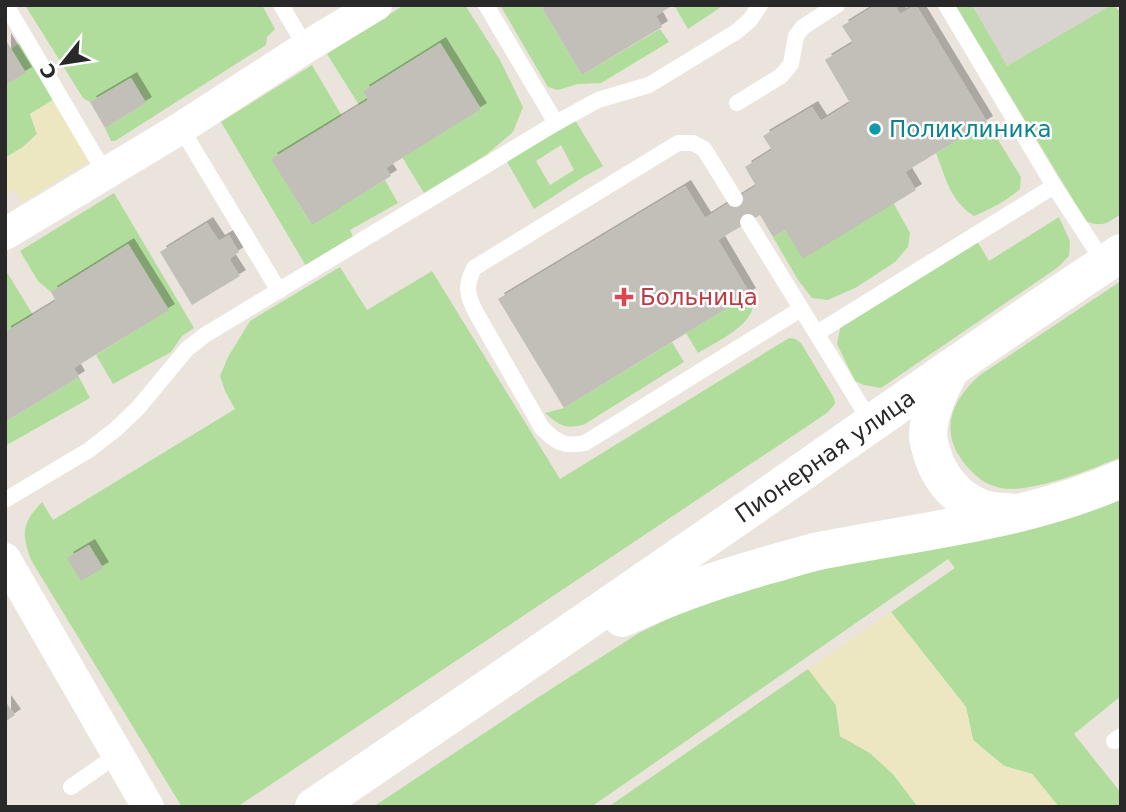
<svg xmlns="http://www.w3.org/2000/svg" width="1126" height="812" font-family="'DejaVu Sans',sans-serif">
<defs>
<filter id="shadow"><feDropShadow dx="6" dy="-6" stdDeviation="0" flood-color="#0004"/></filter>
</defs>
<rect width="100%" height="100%" fill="#eae4dc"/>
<!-- green -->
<g fill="#b1dd9c" fill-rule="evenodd">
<polygon points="25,5 262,5 275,29 267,37 266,45 115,141 111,141 105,128 146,103 131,78 90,102 83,98"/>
<polygon points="404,5 465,5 500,60 523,107 513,132 486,155 424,193 402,157 481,109 441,44 363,91 368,100 359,105 327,54"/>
<polygon points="500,5 545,5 542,8 582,75 660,29 669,42 601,83 578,84 558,90 548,87"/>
<polygon points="674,5 724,5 688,29"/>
<path d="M955,5h17l36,60 103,-60h3l7,8v201c-14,9 -19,14 -35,7z"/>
<polygon points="20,43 53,100 30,114 37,134 23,147 5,158 5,85 25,73 11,49"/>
<polygon points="312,65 342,116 272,159 311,224 385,180 398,203 350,230 354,239 306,266 221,122"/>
<path d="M575,120l28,46 -23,13 -46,30 -28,-49zM561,145l13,25 -24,15 -14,-24z"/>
<path d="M987,122l34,55 -1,12c-14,12 -29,20 -46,27 -24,-15 -28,-38 -38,-63z"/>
<polygon points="114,193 194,328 182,336 171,352 113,384 96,355 168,310 129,245 51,292 38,281 20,251"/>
<polygon points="894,204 910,233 908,247 895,262 857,287 828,300 812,298 798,280 773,237 785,230"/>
<polygon points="1059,217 1070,241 1069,256 1057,268 881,388 864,385 855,381 837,344 841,324 977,241 989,261"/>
<path d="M340,267l27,43 65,-39 128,208 229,-141 6,1 6,4 33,55 1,6 -8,9 -590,394h-55l-151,-247c-10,-27 -9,-37 11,-58l11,18 182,-111 -10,-18 -5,-15 8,-19 22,-36z"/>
<polygon points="5,269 33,315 5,332"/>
<path d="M1121,281v176c-31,13 -77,31 -109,32 -16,0 -29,-6 -39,-16 -35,-34 -27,-68 7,-98z"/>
<path d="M750,294c1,1 3,11 3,11 -1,21 -39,38 -55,48l-12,-20z"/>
<path d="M672,342l12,20 -99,62c-19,6 -25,2 -40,-11l19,-5z"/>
<polygon points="79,377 90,398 5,446 5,422"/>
<polygon points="1121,496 1121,696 1074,734 1121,793 1121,807 1059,807 1032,774 1004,766 973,740 966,707 891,612 955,568 948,559 591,807 373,807 537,698 639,633 715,596"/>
<polygon points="808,669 836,705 840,736 870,753 893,774 918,807 608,807"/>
</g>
<!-- sand -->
<g fill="#ede7c1">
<polygon points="53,100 58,100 93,159 22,202 15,190 5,196 5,158 23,147 37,134 30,114"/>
<polygon points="891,612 966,707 973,740 1004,766 1032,774 1059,807 918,807 893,774 870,753 840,736 836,705 808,669"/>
</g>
<!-- plaza -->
<polygon fill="#d7d3ce" points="972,5 1111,5 1007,66"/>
<!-- building -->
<g fill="#c2beb8" filter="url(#shadow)">
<polygon points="545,5 673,5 656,16 662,27 582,75 542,8"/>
<polygon points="876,5 895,5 900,14 916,5 987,122 905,172 916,190 803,259 785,230 773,237 760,215 718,240 750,294 564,408 498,299 685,186 705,218 756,186 745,167 772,150 763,136 812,107 821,121 850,103 825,60 853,43 842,26"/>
<polygon points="5,39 26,73 5,85"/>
<polygon points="440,43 481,109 386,168 391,176 312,225 271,159 368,100 363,91"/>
<polygon points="131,78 146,103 105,128 90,102"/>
<polygon points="207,223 219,241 229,235 234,244 239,252 229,259 240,276 192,305 160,252"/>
<polygon points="128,244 169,310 74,368 79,377 5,422 5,332 56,301 51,292"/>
<polygon points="89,545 103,568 81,581 67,558"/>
<polygon points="5,701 15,715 5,722"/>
</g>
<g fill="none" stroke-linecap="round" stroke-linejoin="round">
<!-- service -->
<g stroke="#fff" stroke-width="16">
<polyline points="6,5 105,173"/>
<polyline points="281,5 306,47"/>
<polyline points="486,5 556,123"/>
<polyline points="946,5 1054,186 1105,264"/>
<polyline points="737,103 781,76 791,64 796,36 803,27 837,5"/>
<polyline points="181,128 279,291"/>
<path d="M735,199l-31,-50 -11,-6h-15l-204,125c-9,18 -7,26 1,43l67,117c15,15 22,19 43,15l216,-134"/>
<polyline points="748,222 872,424"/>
<polyline points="817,333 1054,186"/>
<polyline points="5,500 89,450 116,429 138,408 187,349 205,335 556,123 598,100 649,85 736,32 750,20 760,5"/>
<polyline points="1114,741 1121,736"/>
<polyline points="71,787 117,755"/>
</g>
<!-- minor -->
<g stroke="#fff" stroke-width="32">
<polyline points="5,234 181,128 306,47 376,5"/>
<polyline points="5,559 148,807"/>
</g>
<!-- tertiary -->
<g stroke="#fff" stroke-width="38">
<path d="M951,368c-11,21 -22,42 -23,66 0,5 1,10 3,16 9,35 39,64 77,62"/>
<path d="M622,618c47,-22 96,-39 146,-53 15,-4 31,-9 46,-13 103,-21 210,-30 307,-73"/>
<path d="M314,807c149,-101 297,-202 445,-305 120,-84 239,-168 362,-249"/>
</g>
</g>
<!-- markers -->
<circle fill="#0f9aa8" stroke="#fff" stroke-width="2.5" cx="875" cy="129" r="7"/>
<path fill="#e0444e" stroke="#fff" stroke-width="2.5" d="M620.5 286.5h7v7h7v7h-7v7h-7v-7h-7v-7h7z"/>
<g text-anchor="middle" stroke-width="5" stroke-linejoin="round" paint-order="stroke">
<!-- culture labels -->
<g font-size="23" fill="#0d838f" stroke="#fff" text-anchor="start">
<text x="889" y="137">Поликлиника</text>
</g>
<!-- health labels -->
<g font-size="23" fill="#be3a42" stroke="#fff" text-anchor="start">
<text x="640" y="305">Больница</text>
</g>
<!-- street labels -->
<g font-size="23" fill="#292929" stroke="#fff">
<text transform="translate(825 456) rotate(-35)" y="8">Пионерная улица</text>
</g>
</g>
<!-- border -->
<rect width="1126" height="812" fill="none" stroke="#292929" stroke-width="14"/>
<!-- north arrow -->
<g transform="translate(63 63) rotate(240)" stroke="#ffffff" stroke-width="5" paint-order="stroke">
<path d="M0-5L12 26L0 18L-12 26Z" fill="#292929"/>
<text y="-10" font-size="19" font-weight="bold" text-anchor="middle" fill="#292929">С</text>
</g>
</svg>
